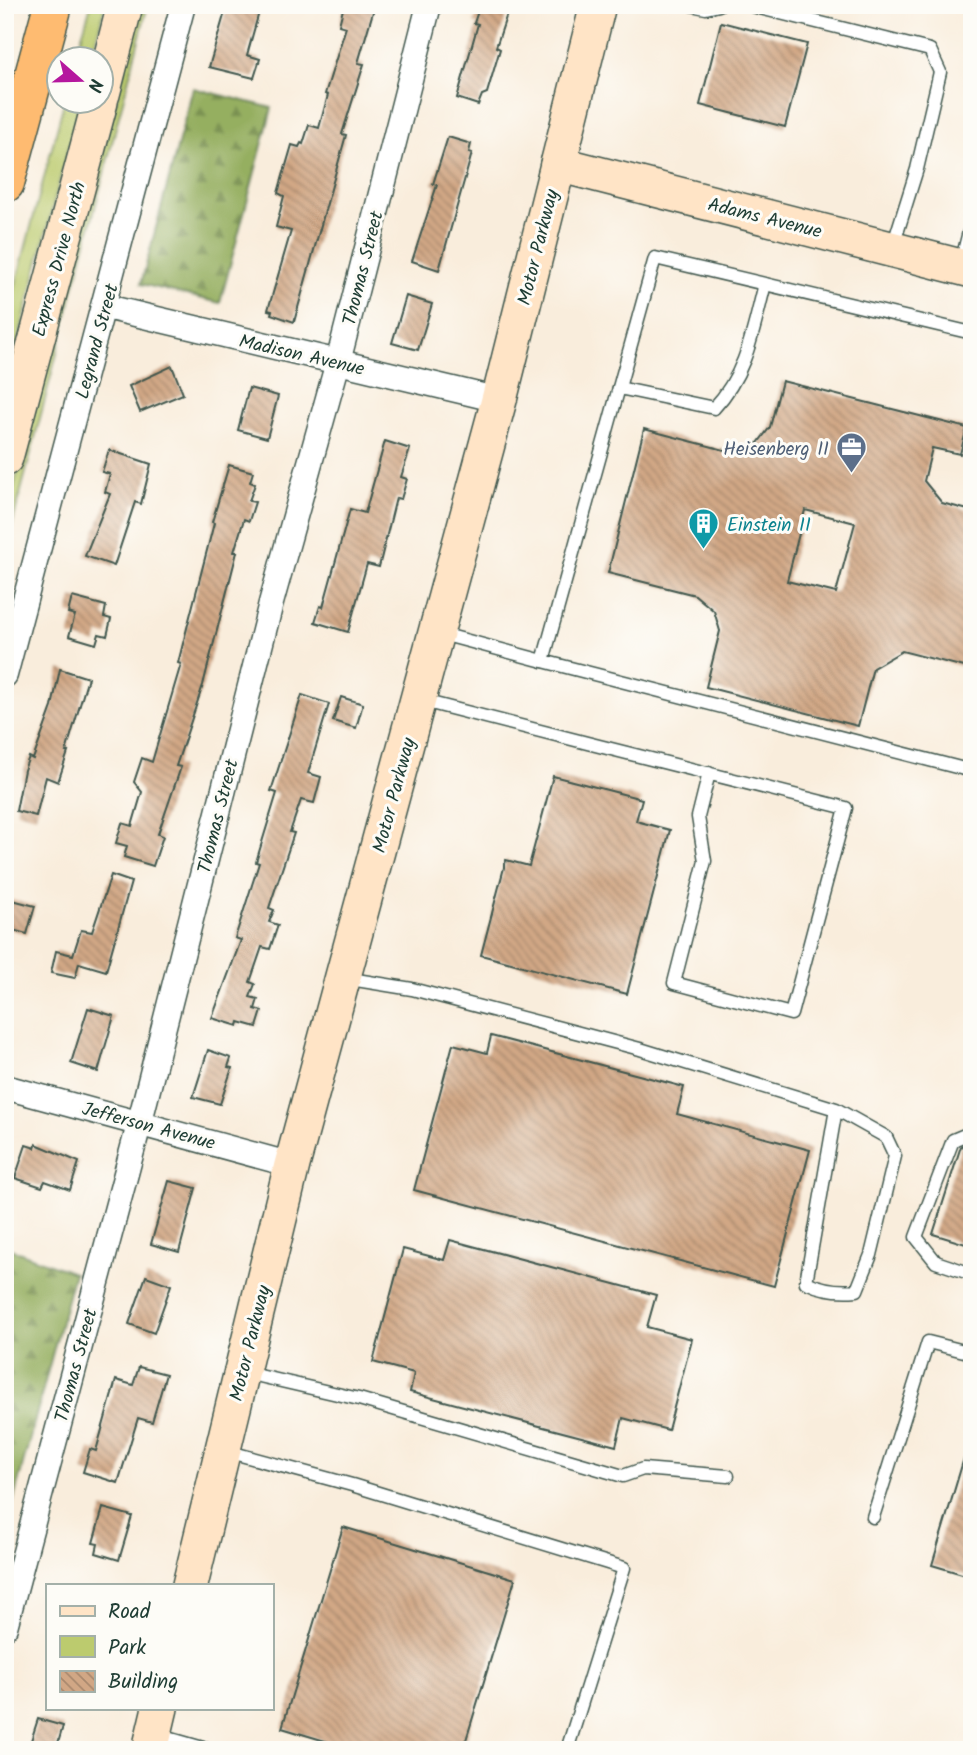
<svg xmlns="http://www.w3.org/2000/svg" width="977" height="1755" font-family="Kalam,sans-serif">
<defs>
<pattern id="forest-firs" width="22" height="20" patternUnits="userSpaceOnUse" patternTransform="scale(1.75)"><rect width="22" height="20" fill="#95af61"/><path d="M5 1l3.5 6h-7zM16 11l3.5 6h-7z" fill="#799051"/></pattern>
<pattern id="building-back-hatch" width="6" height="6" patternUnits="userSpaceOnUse" patternTransform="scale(1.75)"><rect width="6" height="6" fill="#d1a785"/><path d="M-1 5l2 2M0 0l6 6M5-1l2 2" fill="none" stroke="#a9896e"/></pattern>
</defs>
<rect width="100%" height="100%" fill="#fdfcf7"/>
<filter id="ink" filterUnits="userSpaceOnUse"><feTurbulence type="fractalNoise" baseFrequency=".0143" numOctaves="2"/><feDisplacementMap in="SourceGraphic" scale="14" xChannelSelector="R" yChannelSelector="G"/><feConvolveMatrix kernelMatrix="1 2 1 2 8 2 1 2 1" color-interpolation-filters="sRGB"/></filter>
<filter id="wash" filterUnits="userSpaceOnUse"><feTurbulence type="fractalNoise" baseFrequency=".00686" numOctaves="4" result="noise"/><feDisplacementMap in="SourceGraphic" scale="28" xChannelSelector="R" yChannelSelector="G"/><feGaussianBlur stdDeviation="1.57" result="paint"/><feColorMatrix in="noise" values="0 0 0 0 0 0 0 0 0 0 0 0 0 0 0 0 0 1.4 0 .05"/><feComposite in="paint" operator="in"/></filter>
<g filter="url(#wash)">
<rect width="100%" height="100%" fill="#f9eddc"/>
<!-- green -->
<g fill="#bccb6e" stroke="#6e8451" stroke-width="2">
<polygon points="91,5 105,5 91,59 75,59"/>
<polygon points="142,5 148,5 5,552 5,520"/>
<polygon points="64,102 80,102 5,391 5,325"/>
</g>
<!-- forest -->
<g fill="url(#forest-firs)" stroke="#5a764a" stroke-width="2">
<polygon points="193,88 272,108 220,303 141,284"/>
<polygon points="5,1247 74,1273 5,1532"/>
</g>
<g id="blocks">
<!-- building -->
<g fill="url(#building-back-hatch)" fill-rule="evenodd">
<polygon points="227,5 261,5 247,55 260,59 254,78 209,67"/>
<polygon points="344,5 375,5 358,63 364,64 342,134 346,135 294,322 271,314 272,311 268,310 291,231 276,227 284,196 278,193 292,145 299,147 301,143 303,144 309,125 319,128 328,95 325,94 346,27 339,25"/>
<polygon points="480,5 510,5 496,47 500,49 487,93 482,95 478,105 457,98 478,24 474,23"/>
<polygon points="721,22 807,44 785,127 700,105"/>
<polygon points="448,137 471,144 469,152 472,153 439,270 412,261 437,185 433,184"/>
<polygon points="406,296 432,304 418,350 392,343"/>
<polygon points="172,366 183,394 140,412 129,386"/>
<path d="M782,381l185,47 -7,26 -28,-6 -8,33 18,22 30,8v158l-70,-18 -29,17 -15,58 -152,-39 14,-56 -6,-20 -19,-16 -87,-22 36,-144 88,23 26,-9 12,-16zM805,510l50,13 -19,70 -49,-12z"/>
<polygon points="249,388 278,396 267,438 238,430"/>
<polygon points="385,441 410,449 401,477 407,479 401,499 396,498 379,567 367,564 348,632 315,622 320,606 323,607 350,509 365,513"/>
<polygon points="109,450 151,464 141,504 135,502 114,566 85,556 110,494 105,492 110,474 102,472"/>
<polygon points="229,465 253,472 250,482 255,484 249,501 255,502 249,521 244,519 234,552 237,552 203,685 176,766 181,767 158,834 163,836 153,866 124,857 127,846 116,843 122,823 132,826 142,792 134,782 142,758 152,762 181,664 178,663 214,523 212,522"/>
<polygon points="72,597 106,606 104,617 111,619 107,636 99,634 96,644 69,636 75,615 68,613"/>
<polygon points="60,669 88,678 66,752 68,752 58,782 46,777 36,816 16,811 24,770 29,757 33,759 52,707"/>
<polygon points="302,695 329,704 308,773 321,777 314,803 301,800 290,832 294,833 269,908 274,910 269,922 278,925 270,949 262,947 250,982 255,984 250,997 258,999 255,1009 262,1011 257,1027 239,1022 238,1026 212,1018 241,940 235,938 259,863 256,862 277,793 271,791"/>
<polygon points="341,697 363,704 356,728 333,721"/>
<polygon points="553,776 642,799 636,821 670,830 627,994 481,955 506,860 529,866"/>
<polygon points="111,875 131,882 106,971 79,963 75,978 51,973 56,951 73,955 81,930 92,932"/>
<polygon points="5,898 35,906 27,934 5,928"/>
<polygon points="88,1008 114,1016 98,1072 71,1063"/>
<polygon points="491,1036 684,1087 677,1114 810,1150 774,1286 414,1190 453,1044 487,1053"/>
<polygon points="208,1050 231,1058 228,1067 232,1068 220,1104 193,1097"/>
<polygon points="972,1142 972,1246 933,1234 961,1146"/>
<polygon points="36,1144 79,1162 70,1190 45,1181 42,1187 15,1178 26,1145 35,1148"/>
<polygon points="169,1181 196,1188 179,1252 151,1244"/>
<polygon points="450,1240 656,1295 647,1327 692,1339 668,1430 623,1418 616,1446 410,1392 414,1373 373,1362 403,1249 444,1260"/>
<polygon points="146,1276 171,1285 154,1333 129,1324"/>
<polygon points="139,1367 166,1374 152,1422 138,1418 118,1483 83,1472 90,1449 96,1451 116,1380 133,1385"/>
<polygon points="967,1448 972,1448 972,1577 932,1565"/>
<polygon points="103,1508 132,1516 119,1560 96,1553 98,1544 93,1543"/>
<polygon points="343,1527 515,1579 463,1750 355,1750 282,1728"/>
<polygon points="38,1719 63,1726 56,1750 28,1750"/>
</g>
</g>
</g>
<g filter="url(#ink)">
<use href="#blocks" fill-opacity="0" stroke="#40574d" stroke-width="2"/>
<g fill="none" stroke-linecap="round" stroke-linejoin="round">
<defs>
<g id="lane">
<polyline points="691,5 706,8 719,5"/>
<polyline points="748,5 930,50 940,72 917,169 892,249"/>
<polyline points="961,263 972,220"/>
<polyline points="972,333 655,258 543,661 972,771"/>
<path d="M619,388l95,20c33,-35 39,-78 51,-124"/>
<polyline points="438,633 543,661"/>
<path d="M419,700c142,37 285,72 427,108l-55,206 -117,-31 31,-122 -7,-44 11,-44"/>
<path d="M344,978l68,11 228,60 196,60 50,28 9,19 -24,99 -14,35c-19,2 -34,0 -51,-8l30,-173"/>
<polyline points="972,1132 953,1140 916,1237 936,1262 972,1274"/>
<polyline points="242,1372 359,1399 623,1476 643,1469 728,1476"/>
<polyline points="226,1451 352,1485 624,1568 567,1750"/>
<polyline points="873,1517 928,1342 972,1353"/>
<polyline points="154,1734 210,1750"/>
</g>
<g id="street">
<polyline points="106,307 499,400"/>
<polyline points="5,675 183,5"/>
<polyline points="5,1087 292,1165"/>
<polyline points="5,1627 140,1121 271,603 338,362 429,5"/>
</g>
<g id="secondary">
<polyline points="102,94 125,5"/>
<polyline points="558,164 972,270"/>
<polyline points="5,458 100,102"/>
<polyline points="190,1585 292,1165 499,400 598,5"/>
<polyline points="150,1750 160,1708"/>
</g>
<polyline id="highway" points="5,183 53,5"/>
</defs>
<!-- lane casing -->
<use href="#lane" stroke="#40574d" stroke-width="15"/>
<!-- street casing -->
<use href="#street" stroke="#40574d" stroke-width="27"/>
<!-- secondary casing -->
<use href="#secondary" stroke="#40574d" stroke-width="38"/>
<!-- highway casing -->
<use href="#highway" stroke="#40574d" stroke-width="41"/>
<!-- lane -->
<use href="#lane" stroke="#fff" stroke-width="12"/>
<!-- street -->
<use href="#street" stroke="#fff" stroke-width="24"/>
<!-- secondary -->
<use href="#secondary" stroke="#ffe4c6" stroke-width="35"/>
<!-- highway -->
<use href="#highway" stroke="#febb71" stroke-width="38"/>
</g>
</g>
<!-- icons -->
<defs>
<symbol id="office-pin" viewBox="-11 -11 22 30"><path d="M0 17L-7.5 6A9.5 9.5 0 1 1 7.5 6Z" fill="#5c6f8a" stroke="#fdfcf7"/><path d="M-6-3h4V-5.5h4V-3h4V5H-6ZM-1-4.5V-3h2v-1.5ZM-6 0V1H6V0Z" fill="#fff"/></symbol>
<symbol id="building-pin" viewBox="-11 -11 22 30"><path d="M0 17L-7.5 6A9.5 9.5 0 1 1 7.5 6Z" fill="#0f9aa8" stroke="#fdfcf7"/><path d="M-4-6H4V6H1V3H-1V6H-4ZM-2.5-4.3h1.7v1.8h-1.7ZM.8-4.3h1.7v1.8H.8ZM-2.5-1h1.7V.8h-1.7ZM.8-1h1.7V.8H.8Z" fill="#fff"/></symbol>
</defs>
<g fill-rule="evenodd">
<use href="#office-pin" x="834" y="430" width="35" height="47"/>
<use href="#building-pin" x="686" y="506" width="35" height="47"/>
</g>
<g text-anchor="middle" stroke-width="6" stroke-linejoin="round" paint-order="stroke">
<!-- street labels -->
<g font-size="19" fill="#1f3d34" stroke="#fdfcf7">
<text transform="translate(765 217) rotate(14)" y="7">Adams Avenue</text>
<text transform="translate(537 247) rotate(-76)" y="7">Motor Parkway</text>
<text transform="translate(58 259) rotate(-75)" y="7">Express Drive North</text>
<text transform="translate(362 268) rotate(-76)" y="7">Thomas Street</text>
<text transform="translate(96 341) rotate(-75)" y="7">Legrand Street</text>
<text transform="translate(302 354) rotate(13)" y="7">Madison Avenue</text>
<text transform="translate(393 795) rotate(-75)" y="7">Motor Parkway</text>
<text transform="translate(217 816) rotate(-76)" y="7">Thomas Street</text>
<text transform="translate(149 1125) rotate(15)" y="7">Jefferson Avenue</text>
<text transform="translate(249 1343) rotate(-76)" y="7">Motor Parkway</text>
<text transform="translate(75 1365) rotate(-75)" y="7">Thomas Street</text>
</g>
<!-- service labels -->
<g font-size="19" fill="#4e5e75" stroke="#fdfcf7" text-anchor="end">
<text x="829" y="455">Heisenberg II</text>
</g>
<!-- culture labels -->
<g font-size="19" fill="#0d838f" stroke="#fdfcf7" text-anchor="start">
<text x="727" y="531">Einstein II</text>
</g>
</g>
<!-- margin -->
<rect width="977" height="1755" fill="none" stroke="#fdfcf7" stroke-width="28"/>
<!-- legend -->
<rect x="46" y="1584" width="228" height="126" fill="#fdfcf7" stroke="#a4b0a9" stroke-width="2"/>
<rect x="60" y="1606" width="35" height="10" fill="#ffe4c6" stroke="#a4b0a9" stroke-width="2"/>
<text x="108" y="1618" font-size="21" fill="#1f3d34">Road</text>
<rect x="60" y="1636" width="35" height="21" fill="#bccb6e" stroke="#a4b0a9" stroke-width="2"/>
<text x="108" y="1654" font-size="21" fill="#1f3d34">Park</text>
<rect x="60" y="1671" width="35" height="21" fill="url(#building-back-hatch)" stroke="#a4b0a9" stroke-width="2"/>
<text x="108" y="1688" font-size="21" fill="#1f3d34">Building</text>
<!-- north arrow -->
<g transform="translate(80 80) rotate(110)"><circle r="33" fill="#fdfcf7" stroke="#a4b0a9" stroke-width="2"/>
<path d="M0-5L12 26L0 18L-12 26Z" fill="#b5179e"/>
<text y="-10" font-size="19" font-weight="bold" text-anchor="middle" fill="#1f3d34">N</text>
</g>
</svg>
